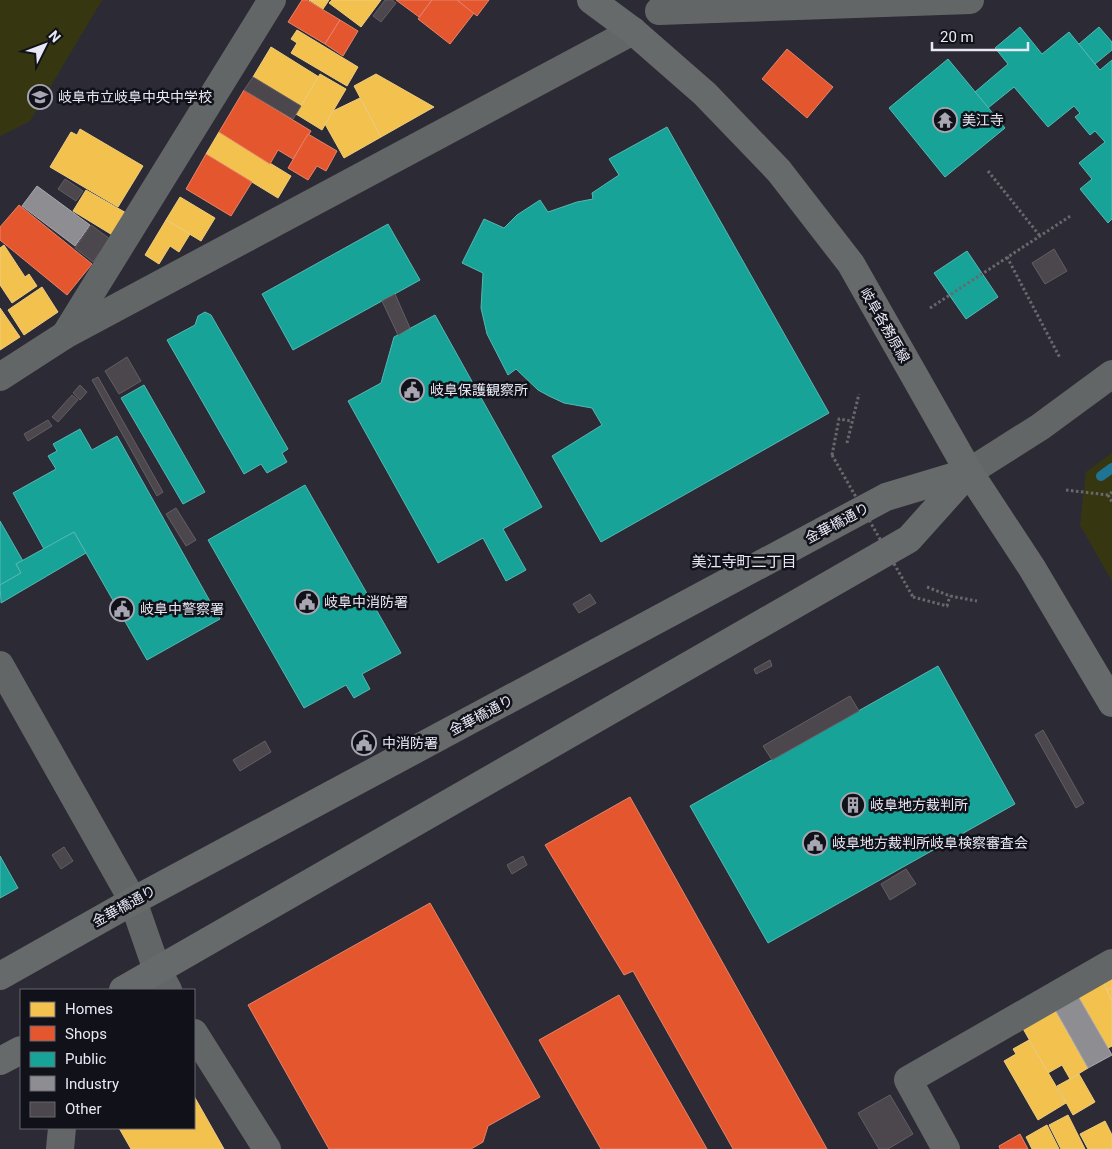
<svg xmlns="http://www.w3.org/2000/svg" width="1112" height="1149" font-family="Roboto,'Noto Sans JP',sans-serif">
<rect width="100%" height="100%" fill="#2c2b35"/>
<!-- green -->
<g fill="#363711">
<polygon points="0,0 102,0 30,121 0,136"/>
<polygon points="1112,453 1112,581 1080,525 1086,472"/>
</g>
<!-- homes -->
<g fill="#f2c14e" stroke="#efcd80">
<polygon points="309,0 329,0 323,9"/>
<polygon points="332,0 381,0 361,27 329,3"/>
<polygon points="297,30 358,67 347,86 291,53 297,43 291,39"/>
<polygon points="271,47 319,77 301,106 253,77"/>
<polygon points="320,74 346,89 322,130 296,114"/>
<polygon points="376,74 434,107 381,137 354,86"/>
<polygon points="360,98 381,137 344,158 325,124 333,111"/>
<polygon points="80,129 143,166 118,207 50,167 71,132 77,135"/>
<polygon points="219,132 291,176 278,198 206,154"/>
<polygon points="86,190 128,214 114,236 73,211"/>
<polygon points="180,197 215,218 201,241 166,220"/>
<polygon points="166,220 190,234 179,252 170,246 159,264 145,255"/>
<polygon points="4,245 25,277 29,274 37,286 12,303 0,285 0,248"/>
<polygon points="42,287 58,312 24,335 8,310"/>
<polygon points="0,308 20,337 0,350"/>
<polygon points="1112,976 1112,988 1107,990 1103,980"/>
<polygon points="1102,979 1112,1001 1112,1046 1108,1048 1076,993"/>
<polygon points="1112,988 1112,1001 1107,990"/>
<polygon points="1053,1007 1088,1068 1070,1079 1062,1065 1048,1073 1021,1025"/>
<polygon points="1029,1040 1066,1103 1038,1120 1004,1061 1016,1054 1013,1049"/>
<polygon points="1079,1074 1095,1102 1073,1115 1057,1086"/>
<polygon points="194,1096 224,1149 131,1149 119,1128 194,1128"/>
<polygon points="1068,1115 1085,1149 1061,1149 1049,1125"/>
<polygon points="1105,1121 1112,1135 1112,1149 1088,1149 1080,1134"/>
<polygon points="1047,1125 1059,1149 1032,1149 1026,1137"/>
</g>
<!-- shops -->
<g fill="#e4572e" stroke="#e6836a">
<polygon points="302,0 307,0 340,20 325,44 288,22"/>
<polygon points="396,0 432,0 419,17"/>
<polygon points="432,0 457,0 474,13 450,44 418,19"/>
<polygon points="457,0 489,0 477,16"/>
<polygon points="340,20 358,31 343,56 325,44"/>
<polygon points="787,49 833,87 807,118 762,79"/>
<polygon points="244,90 311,131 293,159 278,150 270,164 219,132"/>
<polygon points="308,134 337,151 326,171 317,166 308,180 288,168"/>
<polygon points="206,154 252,182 231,216 186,189"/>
<polygon points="19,205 92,264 67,295 0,240 0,227"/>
<polygon points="630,797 827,1149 733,1149 633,971 624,975 545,845"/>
<polygon points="430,903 540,1097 488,1126 483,1142 471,1149 329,1149 248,1005"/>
<polygon points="619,995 707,1149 601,1149 539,1040"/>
<polygon points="1020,1134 1028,1149 1000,1149 999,1146"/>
</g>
<!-- public -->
<g fill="#17a398" stroke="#56b8b4">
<polygon points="1020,27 1042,54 1069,32 1100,70 1112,60 1112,219 1108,223 1080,189 1092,179 1079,163 1105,142 1095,131 1090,135 1075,117 1080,113 1074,106 1048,127 1014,87 988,108 975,92 1008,64 995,48"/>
<polygon points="1099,27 1112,42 1112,50 1095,64 1079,44"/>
<polygon points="948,59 1005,128 945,177 889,108"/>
<polygon points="667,127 829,413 601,542 552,456 602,425 592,408 564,403 549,396 538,390 516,369 508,375 487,334 481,308 483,273 462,263 484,219 504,228 517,215 540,200 548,212 577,202 593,199 592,193 619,175 609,159"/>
<polygon points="388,224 420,280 293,350 262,294"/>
<polygon points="967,251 998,297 966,319 934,273"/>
<polygon points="205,312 211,315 288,449 282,453 287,462 267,473 261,464 244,474 167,340 195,325 198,316"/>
<polygon points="435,315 542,507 503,529 526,570 506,581 483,538 438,563 348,401 381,383 394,337"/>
<polygon points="144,385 205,492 183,504 121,398"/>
<polygon points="80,429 92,450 117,436 220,619 147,660 74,532 44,549 13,493 56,469 48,456 57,451 53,444"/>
<polygon points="305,485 401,653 362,674 370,689 354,698 346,685 304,708 208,540"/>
<polygon points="0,521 23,561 16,564 21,573 0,585"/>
<polygon points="74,532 86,553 1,603 0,585 21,573 16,564"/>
<polygon points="938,666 1015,804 768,943 690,806"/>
<polygon points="0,856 18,888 0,898"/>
</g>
<!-- industry -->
<g fill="#8d8d92" stroke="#a9a9b0">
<polygon points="37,186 90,225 75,246 22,206"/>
<polygon points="1078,996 1112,1055 1088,1068 1055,1009"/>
</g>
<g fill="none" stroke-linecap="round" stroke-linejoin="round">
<!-- stream -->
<polyline stroke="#1f7494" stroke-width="10" points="1101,476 1112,468"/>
</g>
<!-- building -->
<g fill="#4c474d" stroke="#645e64">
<polygon points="385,0 392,0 396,3 381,22 373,16"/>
<polygon points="253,77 301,106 293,119 244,90"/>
<polygon points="65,179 83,191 76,201 58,189"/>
<polygon points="91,225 110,239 93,262 75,248"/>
<polygon points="1054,249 1067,271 1045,284 1032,263"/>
<polygon points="395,294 410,328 398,335 382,301"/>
<polygon points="127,357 141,381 119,394 105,371"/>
<polygon points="98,377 163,492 157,496 92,380"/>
<polygon points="80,385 87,392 80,400 73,393"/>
<polygon points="72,395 78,400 58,422 52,417"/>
<polygon points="48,420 52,426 28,441 24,434"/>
<polygon points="176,508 196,540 186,546 166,514"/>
<polygon points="590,594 596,603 579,613 573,604"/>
<polygon points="770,660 772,666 756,674 754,669"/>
<polygon points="850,696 859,711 772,760 763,746"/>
<polygon points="1043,730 1084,803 1076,808 1035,735"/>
<polygon points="265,741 271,752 240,771 233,760"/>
<polygon points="64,847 73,861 61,869 52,855"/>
<polygon points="523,856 527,865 512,874 507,865"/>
<polygon points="906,869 916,884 890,900 881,884"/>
<polygon points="890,1095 913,1134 888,1149 879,1149 858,1113"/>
</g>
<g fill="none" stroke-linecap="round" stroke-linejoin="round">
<!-- path -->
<g stroke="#67696c" stroke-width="3" stroke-dasharray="2.5 2.5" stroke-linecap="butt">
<polyline points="988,171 1040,236"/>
<polyline points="1007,257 1060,358"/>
<polyline points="930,308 1072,215"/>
<polyline points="847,443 859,394"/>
<polyline points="832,455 839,419 851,421"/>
<polyline points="1066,490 1108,495 1112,492"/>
<polyline points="1108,495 1112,502"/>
<polyline points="927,587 950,596 977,601"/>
<polyline points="913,597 947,606 950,596"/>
</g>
<!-- minor -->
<g stroke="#636667" stroke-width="28">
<polyline points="659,11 970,0"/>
<polyline points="65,335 272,0"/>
<polyline points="60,1149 62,1128"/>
<polyline points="946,1149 908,1080 1112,963"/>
</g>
<!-- tertiary -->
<g stroke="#636667" stroke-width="28">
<polyline points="0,377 65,335 633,31"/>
<polyline points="969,472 1040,427 1112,374"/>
<polyline points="0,665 133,901 157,970 168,990"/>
<polyline points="194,1033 267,1149"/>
</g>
<!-- secondary -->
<g stroke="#666a6b" stroke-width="28">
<polyline points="591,0 633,31 705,94 779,171 851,264 969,472 1032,568 1112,703"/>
<polyline points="0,976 133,901 886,497 969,472"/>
<polyline points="123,990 909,539 969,472"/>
<polyline points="0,1061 21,1050"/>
</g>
<!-- path-bridge -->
<polyline stroke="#67696c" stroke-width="3" stroke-dasharray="2.5 2.5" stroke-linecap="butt" points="832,455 913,597"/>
</g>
<!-- icons -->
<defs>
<symbol id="school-ring" viewBox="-11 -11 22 22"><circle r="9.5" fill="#111119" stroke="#a7a6b2" stroke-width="1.5"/><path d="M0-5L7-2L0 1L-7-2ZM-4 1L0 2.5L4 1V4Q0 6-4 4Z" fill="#a7a6b2"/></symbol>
<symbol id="temple-ring" viewBox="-11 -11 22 22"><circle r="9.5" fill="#111119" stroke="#a7a6b2" stroke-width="1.5"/><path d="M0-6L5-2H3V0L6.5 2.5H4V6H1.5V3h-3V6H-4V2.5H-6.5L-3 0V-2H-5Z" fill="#a7a6b2"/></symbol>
<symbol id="civic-ring" viewBox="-11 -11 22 22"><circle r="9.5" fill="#111119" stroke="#a7a6b2" stroke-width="1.5"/><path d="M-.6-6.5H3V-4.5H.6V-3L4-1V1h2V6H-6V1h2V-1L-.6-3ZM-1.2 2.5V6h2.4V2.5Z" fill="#a7a6b2"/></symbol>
<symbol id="building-ring" viewBox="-11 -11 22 22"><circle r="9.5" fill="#111119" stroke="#a7a6b2" stroke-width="1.5"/><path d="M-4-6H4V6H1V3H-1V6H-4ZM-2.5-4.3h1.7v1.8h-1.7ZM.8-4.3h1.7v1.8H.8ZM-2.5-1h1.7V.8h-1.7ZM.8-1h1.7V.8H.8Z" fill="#a7a6b2"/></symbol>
</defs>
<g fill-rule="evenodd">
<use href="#school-ring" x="26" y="83" width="28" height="28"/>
<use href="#temple-ring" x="931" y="106" width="28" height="28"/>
<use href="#civic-ring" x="398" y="376" width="28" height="28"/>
<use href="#civic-ring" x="293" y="588" width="28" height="28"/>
<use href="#civic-ring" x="108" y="595" width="28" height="28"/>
<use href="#civic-ring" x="350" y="729" width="28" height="28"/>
<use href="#building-ring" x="839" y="791" width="28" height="28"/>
<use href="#civic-ring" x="801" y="829" width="28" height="28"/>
</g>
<g text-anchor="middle" stroke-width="5" stroke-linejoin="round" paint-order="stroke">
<!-- poi labels -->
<g font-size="14" fill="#e9e9f6" stroke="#111119" text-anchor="start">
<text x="58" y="102">岐阜市立岐阜中央中学校</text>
<text x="962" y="125">美江寺</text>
<text x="430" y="395">岐阜保護観察所</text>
<text x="324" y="607">岐阜中消防署</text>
<text x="140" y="614">岐阜中警察署</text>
<text x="382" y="748">中消防署</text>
<text x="870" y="810">岐阜地方裁判所</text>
<text x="832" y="848">岐阜地方裁判所岐阜検察審査会</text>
</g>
<!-- street labels -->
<g font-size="14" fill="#e9e9f6" stroke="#111119">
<text transform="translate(885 325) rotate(60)" y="5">岐阜各務原線</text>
<text transform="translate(837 523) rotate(-28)" y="5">金華橋通り</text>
<text transform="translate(481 715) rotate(-28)" y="5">金華橋通り</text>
<text transform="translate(124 906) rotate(-29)" y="5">金華橋通り</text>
</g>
<!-- neighbourhood labels -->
<g font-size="15" fill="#e9e9f6" stroke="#111119">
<text x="744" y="567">美江寺町二丁目</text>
</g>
</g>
<!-- legend -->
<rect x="20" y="989" width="175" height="140" fill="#111119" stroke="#676771"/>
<rect x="30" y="1002" width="25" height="15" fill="#f2c14e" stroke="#676771"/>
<text x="65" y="1014" font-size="15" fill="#e9e9f6">Homes</text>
<rect x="30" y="1026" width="25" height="15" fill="#e4572e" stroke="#676771"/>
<text x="65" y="1039" font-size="15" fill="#e9e9f6">Shops</text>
<rect x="30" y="1052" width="25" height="15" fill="#17a398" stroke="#676771"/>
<text x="65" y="1064" font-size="15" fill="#e9e9f6">Public</text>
<rect x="30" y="1076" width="25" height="15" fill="#8d8d92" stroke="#676771"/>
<text x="65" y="1089" font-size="15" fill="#e9e9f6">Industry</text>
<rect x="30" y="1102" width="25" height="15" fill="#4c474d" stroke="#676771"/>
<text x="65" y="1114" font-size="15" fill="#e9e9f6">Other</text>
<!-- north arrow -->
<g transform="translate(45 45) rotate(48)" stroke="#111119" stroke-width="4" paint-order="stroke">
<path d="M0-4L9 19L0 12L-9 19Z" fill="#e9e9f6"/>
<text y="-8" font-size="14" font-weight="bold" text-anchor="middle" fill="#e9e9f6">N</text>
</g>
<!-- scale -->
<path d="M932 42v8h96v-8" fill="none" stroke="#e9e9f6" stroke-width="2.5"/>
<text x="940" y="42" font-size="15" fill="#e9e9f6" stroke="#111119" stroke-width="4" paint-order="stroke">20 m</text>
</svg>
